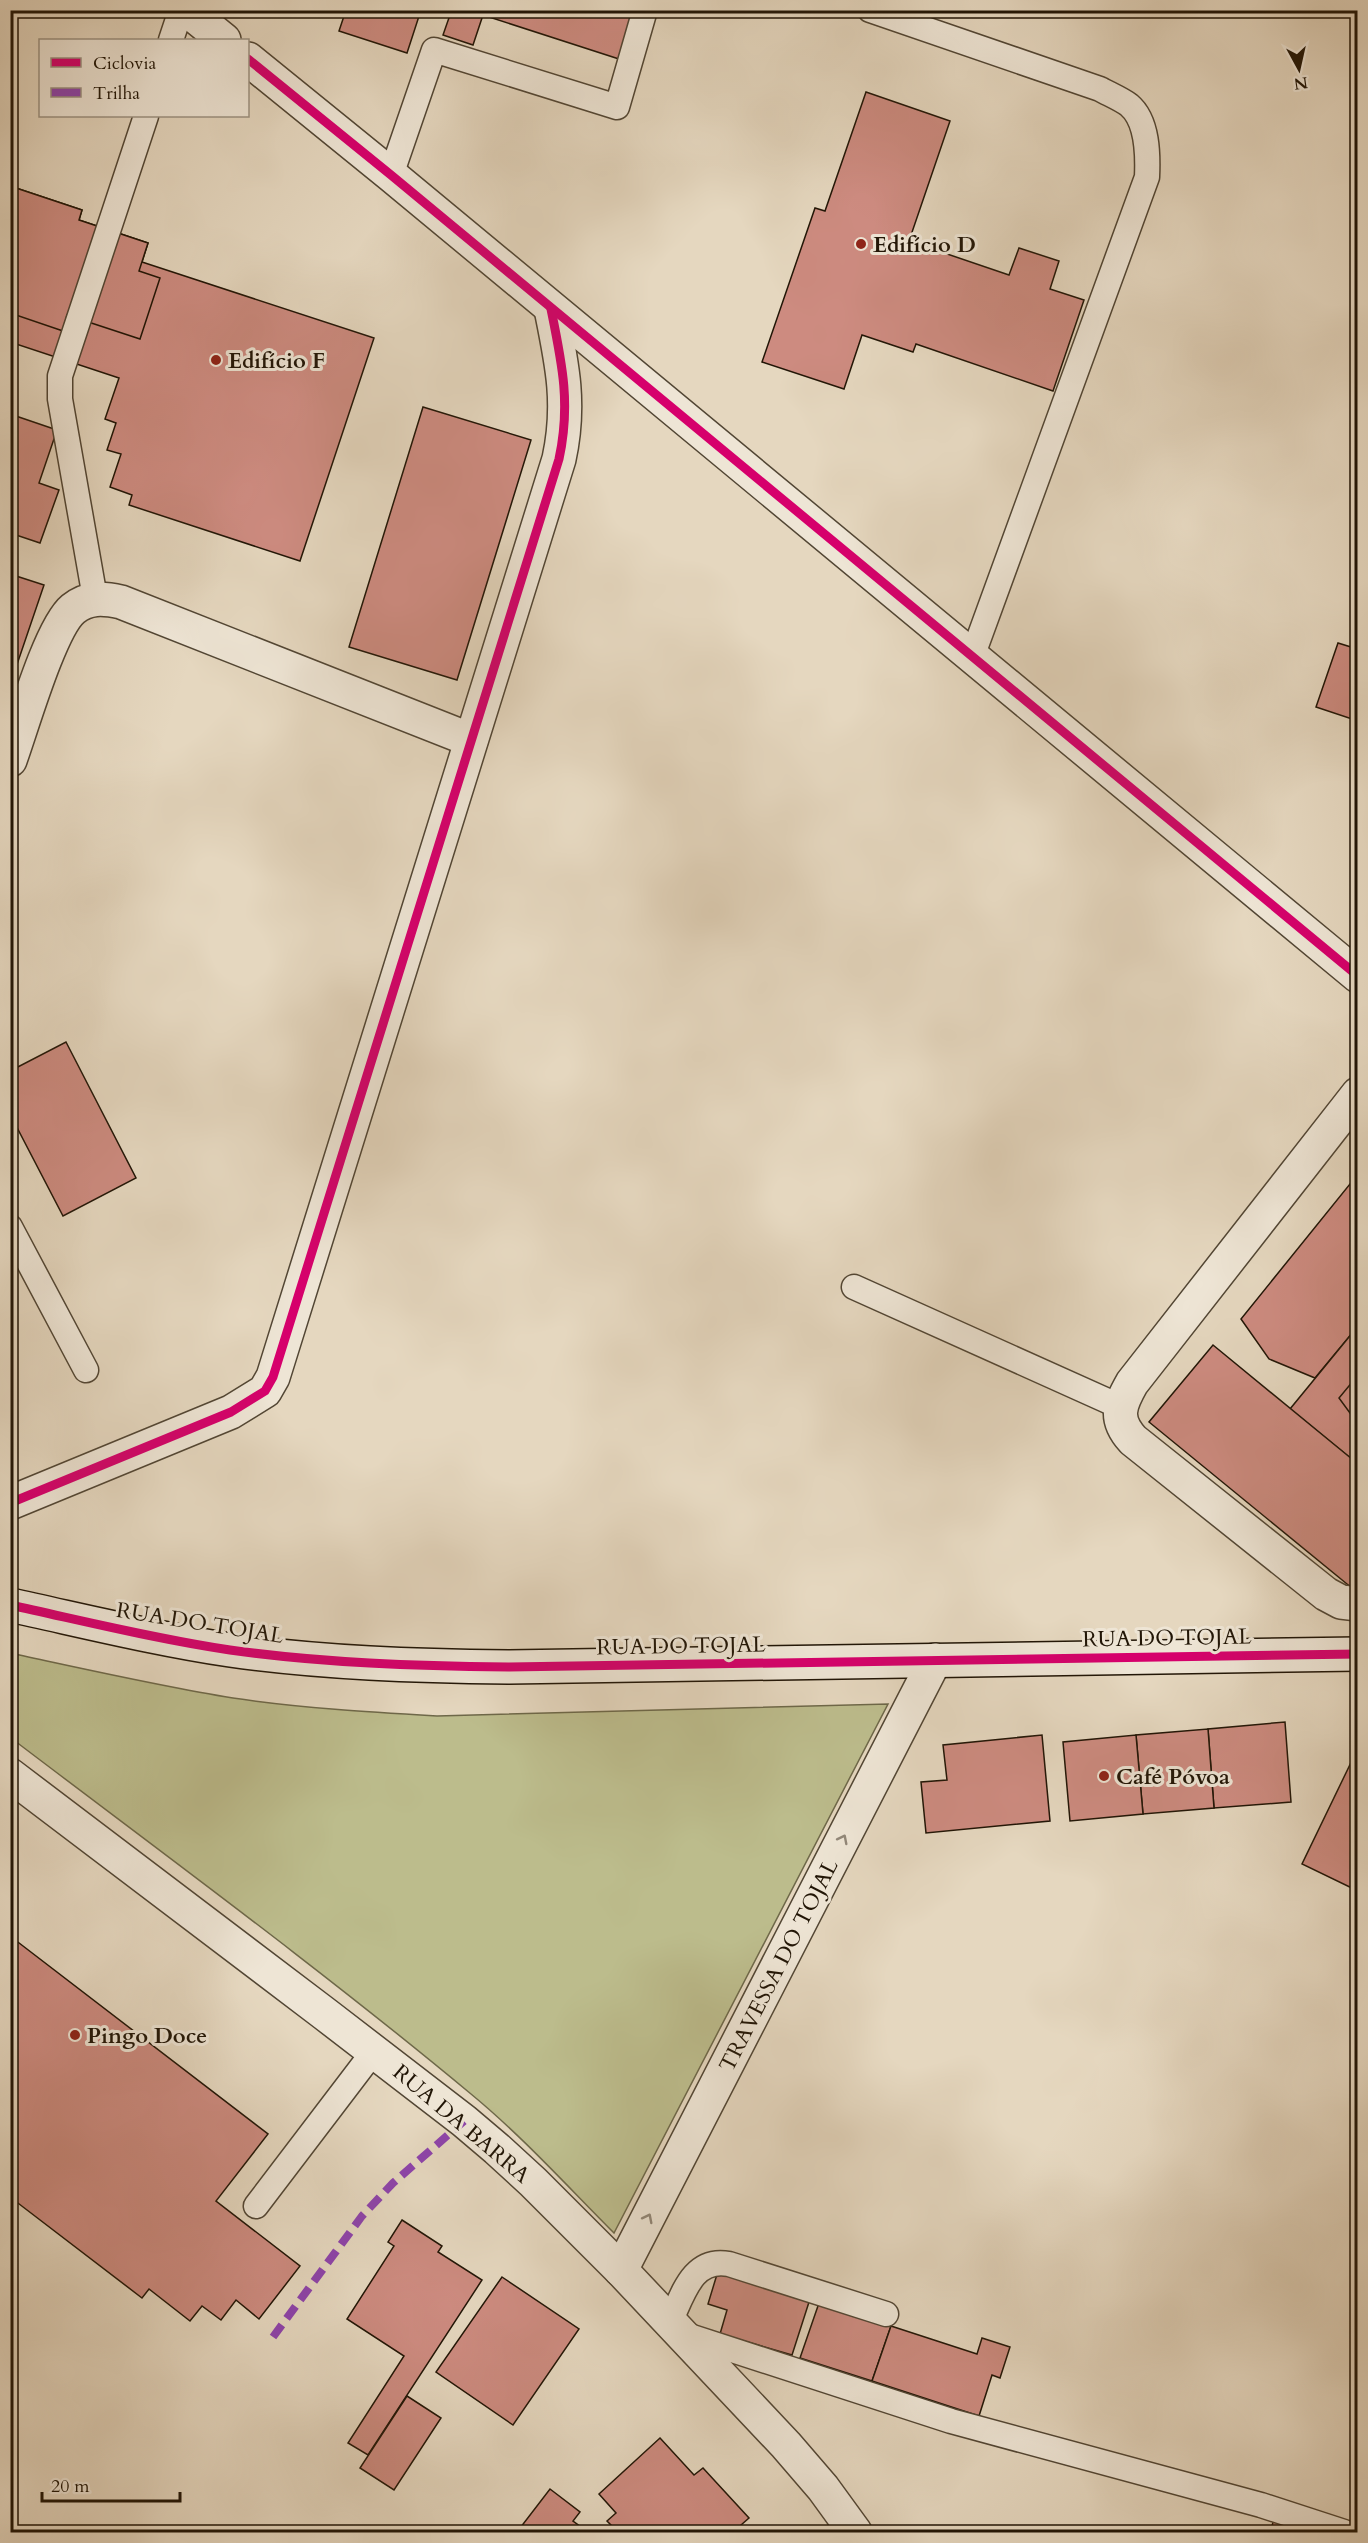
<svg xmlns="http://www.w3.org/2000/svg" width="1368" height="2543" font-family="Cardo,serif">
<rect width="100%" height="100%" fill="#e5d7bf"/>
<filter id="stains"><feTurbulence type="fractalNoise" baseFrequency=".00333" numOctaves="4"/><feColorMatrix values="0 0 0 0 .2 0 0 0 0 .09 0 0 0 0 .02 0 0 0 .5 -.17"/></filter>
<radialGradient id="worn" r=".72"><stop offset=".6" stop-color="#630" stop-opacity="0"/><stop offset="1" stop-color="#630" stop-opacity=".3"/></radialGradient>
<!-- green -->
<path fill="#bcbc8c" stroke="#6e6849" stroke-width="1.5" d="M10,1653c75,16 149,33 223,45 68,10 136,14 204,18l451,-12 -274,529c-47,-47 -92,-97 -143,-139 -149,-124 -306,-239 -460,-356z"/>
<!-- building -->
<g fill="#cd8b80" stroke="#211506" stroke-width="1.5">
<polygon points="346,10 421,10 407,53 339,31"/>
<polygon points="445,10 635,10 619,59 483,15 473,45 443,35 451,12"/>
<polygon points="866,92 950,121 909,241 1009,275 1019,248 1059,261 1050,289 1084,300 1053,391 916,344 913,352 862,335 844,389 762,362 815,208 825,211"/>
<polygon points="10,186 82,210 79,220 148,243 142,262 374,338 300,561 129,505 132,495 110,487 121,454 107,450 116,423 105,419 119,378 10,342"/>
<polygon points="10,186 82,210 79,220 148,243 139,271 160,278 140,339 67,315 63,331 10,313"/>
<polygon points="423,407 531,440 457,680 349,647"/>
<polygon points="10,414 57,430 39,483 59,490 40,543 10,533"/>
<polygon points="10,574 44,585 10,685"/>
<polygon points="1358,627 1358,721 1316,707 1338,643 1351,647"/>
<polygon points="66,1042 136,1178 63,1216 10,1114 10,1071"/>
<polygon points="1358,1174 1358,1326 1315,1378 1269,1359 1241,1319"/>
<polygon points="1358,1326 1358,1464 1290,1409"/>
<polygon points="1213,1345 1358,1464 1358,1593 1149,1422"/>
<polygon points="1358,1375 1358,1424 1339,1398"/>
<polygon points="1285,1722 1291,1802 1214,1808 1208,1729"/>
<polygon points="1208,1729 1214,1808 1143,1814 1136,1735"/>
<polygon points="1042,1735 1050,1821 926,1833 921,1782 947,1780 943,1745"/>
<polygon points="1136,1735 1143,1814 1070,1821 1063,1742"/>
<polygon points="1358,1748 1358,1891 1302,1864"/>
<polygon points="10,1936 268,2134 216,2201 300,2266 259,2319 236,2300 221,2320 202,2306 190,2321 149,2289 142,2298 10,2197"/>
<polygon points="402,2220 442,2246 438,2252 482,2280 368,2455 348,2443 404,2356 347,2319 394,2246 388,2242"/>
<polygon points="718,2271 810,2299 792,2355 720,2334 727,2310 708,2304"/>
<polygon points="502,2277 579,2329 513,2425 436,2372"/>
<polygon points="819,2303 891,2326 872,2381 800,2358"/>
<polygon points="891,2326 977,2354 982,2338 1010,2347 1000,2378 992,2375 979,2416 872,2381"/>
<polygon points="407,2396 441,2418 394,2490 360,2468"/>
<polygon points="660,2438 694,2475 703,2468 749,2518 733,2532 618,2532 607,2521 616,2513 599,2494"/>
<polygon points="550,2489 580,2512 573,2521 588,2532 517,2532"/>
<polygon points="1275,2516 1325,2532 1270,2532"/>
</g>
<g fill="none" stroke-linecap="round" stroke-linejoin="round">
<defs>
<g id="lane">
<path d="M870,10l230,79c9,5 21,10 29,16 19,16 19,50 18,72l-175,480"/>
<polyline points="171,40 181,10"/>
<polyline points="391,175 434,50 617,107 645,10"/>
<polyline points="95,598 60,399 60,376 146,116"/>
<polyline points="10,1227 86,1370"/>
<polyline points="854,1287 1121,1407"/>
<polyline points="256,2206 374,2051"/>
<path d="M670,2322c13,-27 22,-65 59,-58l157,50"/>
<polyline points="683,2334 951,2421 1261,2505 1344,2532"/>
</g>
<g id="street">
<polyline points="187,10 224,40"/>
<polyline points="248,59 391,175 1358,976"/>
<path d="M10,760c12,-33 40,-132 63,-151 15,-12 30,-11 48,-7l350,138"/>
<path d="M1358,1094l-226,289c-13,23 -18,36 1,57l193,154 15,8 17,2"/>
<path d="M10,1503l221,-91 34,-21 8,-14 286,-918c12,-55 3,-96 -8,-150"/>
<polyline points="10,1775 325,2014 464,2121 497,2149 533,2182 621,2270 786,2445 823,2488 855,2532"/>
<polyline points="621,2270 935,1660"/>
</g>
<path id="secondary" d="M10,1605c74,16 146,34 220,45 93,13 186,16 279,17l849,-13"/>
</defs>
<!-- lane casing -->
<use href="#lane" stroke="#524634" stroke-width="27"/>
<!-- street casing -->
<use href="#street" stroke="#524634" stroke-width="36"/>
<!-- secondary casing -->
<use href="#secondary" stroke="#211506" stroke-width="36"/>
<!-- lane -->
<use href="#lane" stroke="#eee5d5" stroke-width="24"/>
<!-- street -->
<use href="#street" stroke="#eee5d5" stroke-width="33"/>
<!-- secondary -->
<use href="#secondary" stroke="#eee5d5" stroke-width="33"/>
<!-- quiet -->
<polyline stroke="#8e44ad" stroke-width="8" stroke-dasharray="15 8" stroke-linecap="butt" points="273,2337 362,2216 393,2183 464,2121"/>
<defs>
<g id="cycleway">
<polyline points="248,59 391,175 1358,976"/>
<path d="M10,1503l221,-91 34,-21 8,-14 286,-918c12,-55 3,-96 -8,-150"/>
<path d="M10,1605c74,16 146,34 220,45 93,13 186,16 279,17l849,-13"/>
</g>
</defs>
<!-- cycleway casing -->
<use href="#cycleway" stroke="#eee5d5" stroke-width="13"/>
<!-- cycleway -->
<use href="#cycleway" stroke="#d6006c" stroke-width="9"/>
</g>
<!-- one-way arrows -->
<defs><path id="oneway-chevron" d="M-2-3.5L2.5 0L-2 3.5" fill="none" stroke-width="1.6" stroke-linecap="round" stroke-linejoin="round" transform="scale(1.5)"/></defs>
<g stroke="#928778">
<use href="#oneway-chevron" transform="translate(843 1839) rotate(-63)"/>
<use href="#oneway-chevron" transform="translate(648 2218) rotate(-63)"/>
</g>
<!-- markers -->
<g fill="#8f2418" stroke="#eee5d5" stroke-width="2">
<circle cx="861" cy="244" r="6"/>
<circle cx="216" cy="360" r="6"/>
<circle cx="1104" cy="1776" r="6"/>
<circle cx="75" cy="2035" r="6"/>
</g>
<g text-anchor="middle" stroke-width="6" stroke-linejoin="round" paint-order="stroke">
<!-- poi labels -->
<g font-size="22" font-weight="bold" fill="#211506" stroke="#eee5d5" text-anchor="start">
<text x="873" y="252">Edifício D</text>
<text x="228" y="368">Edifício F</text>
<text x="1116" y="1784">Café Póvoa</text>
<text x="87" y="2043">Pingo Doce</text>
</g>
<!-- street labels -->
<g font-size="22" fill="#211506" stroke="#eee5d5">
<text transform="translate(200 1622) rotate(9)" y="8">RUA DO TOJAL</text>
<text transform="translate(1167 1637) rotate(-1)" y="8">RUA DO TOJAL</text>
<text transform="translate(681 1645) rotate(-1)" y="8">RUA DO TOJAL</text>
<text transform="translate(778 1965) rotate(-63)" y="8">TRAVESSA DO TOJAL</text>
<text transform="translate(462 2123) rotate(40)" y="8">RUA DA BARRA</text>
</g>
</g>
<!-- margin -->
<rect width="1368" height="2543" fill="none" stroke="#e5d7bf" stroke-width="36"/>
<rect x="12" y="12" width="1344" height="2519" fill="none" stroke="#211506" stroke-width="3"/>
<rect x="18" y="18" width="1332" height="2507" fill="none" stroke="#211506" stroke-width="1.5"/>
<!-- legend -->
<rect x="39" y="39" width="210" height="78" fill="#eee5d5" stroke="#9c9282" stroke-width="1.5"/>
<rect x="51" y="58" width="30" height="9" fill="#d6006c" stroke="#9c9282" stroke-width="1.5"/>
<text x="93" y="69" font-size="18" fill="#211506">Ciclovia</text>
<rect x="51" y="88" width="30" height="9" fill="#8e44ad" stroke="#9c9282" stroke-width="1.5"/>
<text x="93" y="99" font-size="18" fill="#211506">Trilha</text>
<!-- north arrow -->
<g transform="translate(1299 69) rotate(172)" stroke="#eee5d5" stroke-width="4.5" paint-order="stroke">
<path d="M0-4.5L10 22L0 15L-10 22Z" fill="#211506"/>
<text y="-9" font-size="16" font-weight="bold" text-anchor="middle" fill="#211506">N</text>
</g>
<!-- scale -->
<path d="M42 2492v9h138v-9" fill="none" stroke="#211506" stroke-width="3"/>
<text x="51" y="2492" font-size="18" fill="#211506" stroke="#eee5d5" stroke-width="4.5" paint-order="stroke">20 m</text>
<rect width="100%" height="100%" filter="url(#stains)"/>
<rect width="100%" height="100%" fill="url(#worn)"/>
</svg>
